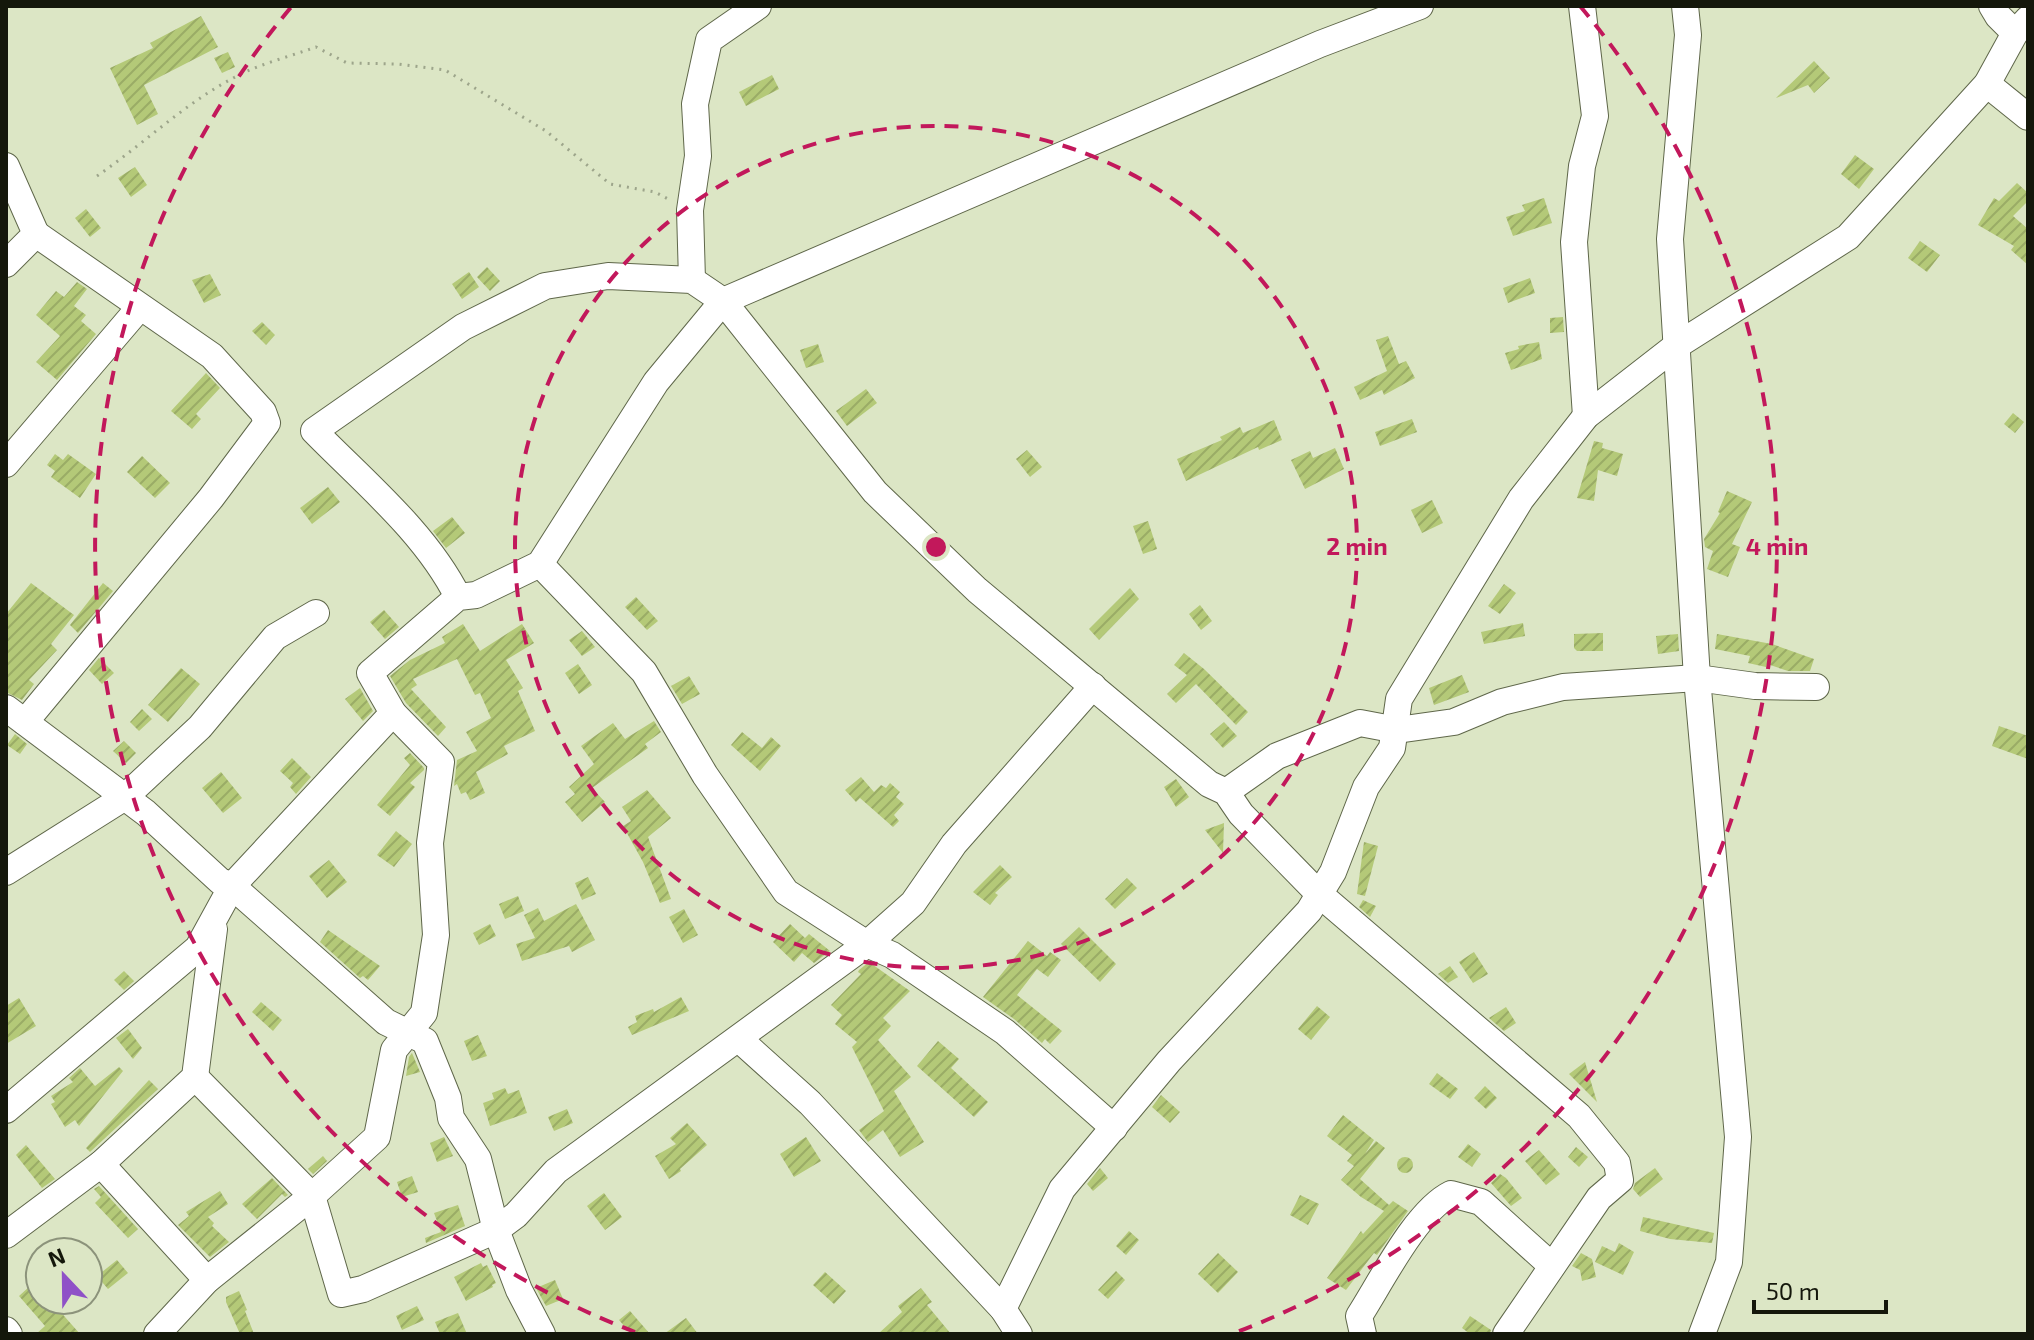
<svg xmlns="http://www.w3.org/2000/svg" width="2034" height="1340" font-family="'Exo 2',sans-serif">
<defs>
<pattern id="building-hatch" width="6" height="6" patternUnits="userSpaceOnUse" patternTransform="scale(2)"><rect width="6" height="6" fill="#b4c978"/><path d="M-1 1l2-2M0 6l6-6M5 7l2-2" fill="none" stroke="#9aac66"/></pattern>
</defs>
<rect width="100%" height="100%" fill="#dce6c5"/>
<!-- building -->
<g fill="url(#building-hatch)">
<polygon points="201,16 218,47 144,85 158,114 137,125 110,68 153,48 150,43"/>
<polygon points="228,52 235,67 222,73 214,58"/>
<polygon points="1814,61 1830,78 1814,93 1808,85 1776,98"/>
<polygon points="772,75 779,89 746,106 739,92"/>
<polygon points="1855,155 1874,169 1859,189 1841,174"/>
<polygon points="135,167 147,185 131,197 118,178"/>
<polygon points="2017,183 2028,193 2028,201 2013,216 2028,229 2028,265 2011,250 2014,246 1978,225 1994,198 1999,201"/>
<polygon points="1544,198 1552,223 1513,236 1506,217 1525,211 1522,205"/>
<polygon points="86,209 101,228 90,237 75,218"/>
<polygon points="1920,241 1940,255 1927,272 1908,258"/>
<polygon points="487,267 500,281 490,291 477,277"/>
<polygon points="469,272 479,287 462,299 452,284"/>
<polygon points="210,274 221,295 204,303 192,280"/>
<polygon points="1530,278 1535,293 1508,303 1503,288"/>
<polygon points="77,282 87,289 74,306 86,315 81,321 96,334 57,380 36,362 60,336 36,315 56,291 64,297"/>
<polygon points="1563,317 1564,332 1550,333 1550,318"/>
<polygon points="262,322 275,335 266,345 252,331"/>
<polygon points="1388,336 1399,364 1406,361 1415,378 1384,395 1382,390 1360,400 1354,387 1387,371 1376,340"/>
<polygon points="1539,342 1542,359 1511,370 1505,353 1519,349 1518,346"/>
<polygon points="818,344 824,362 806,368 800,350"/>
<polygon points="206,373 220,388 196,414 201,419 192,429 171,411"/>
<polygon points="866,389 877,403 847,426 836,411"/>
<polygon points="2013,413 2024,422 2015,433 2004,424"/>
<polygon points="1412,419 1417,432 1380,446 1375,432"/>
<polygon points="1274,420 1282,440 1259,450 1258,447 1186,481 1177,459 1222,440 1220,437 1240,427 1243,433"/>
<polygon points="1594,441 1603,443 1602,448 1623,454 1617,476 1598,470 1594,501 1577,498"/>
<polygon points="1335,448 1344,469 1305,489 1291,460 1310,451 1313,458"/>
<polygon points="1027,450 1042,467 1030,477 1016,459"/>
<polygon points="55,454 63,460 68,454 96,474 80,498 51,477 55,471 47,465"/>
<polygon points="142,456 170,483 155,498 127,472"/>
<polygon points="328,487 340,502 312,524 300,508"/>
<polygon points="1727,491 1752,502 1732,544 1740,547 1728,577 1707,569 1713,551 1705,547 1704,539 1720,513 1718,512"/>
<polygon points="1432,500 1443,523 1422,533 1411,510"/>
<polygon points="452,517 465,533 446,548 433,531"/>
<polygon points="1148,521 1157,549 1143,554 1133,526"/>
<polygon points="31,583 74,615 51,644 57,650 29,680 34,684 22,700 6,692 6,614"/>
<polygon points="103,583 113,591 78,633 70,625"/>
<polygon points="1504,584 1516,593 1500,614 1488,606"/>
<polygon points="1130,588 1139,599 1099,640 1089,629"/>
<polygon points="636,597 658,621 647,630 625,607"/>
<polygon points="1200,605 1212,621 1201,630 1189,614"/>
<polygon points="384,610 399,627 385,639 370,622"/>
<polygon points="1523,623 1525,636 1484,644 1481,632"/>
<polygon points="463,624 480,651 522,624 534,643 506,660 523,688 518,691 535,731 504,746 508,754 476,772 485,793 470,800 466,792 461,794 457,784 454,786 457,760 477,751 466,732 491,718 480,693 475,695 457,659 413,679 417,685 411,689 446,727 438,736 406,703 390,676 410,660 445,643 442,637"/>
<polygon points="582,631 595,647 582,656 569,640"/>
<polygon points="1603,633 1603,651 1577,651 1574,648 1574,634"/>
<polygon points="1678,634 1679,651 1658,654 1656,636"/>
<polygon points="1717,634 1772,644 1814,659 1810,671 1788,671 1767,664 1766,667 1748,663 1750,656 1715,649"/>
<polygon points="1184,653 1204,669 1248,712 1236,725 1196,684 1176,703 1167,694 1187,675 1174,665"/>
<polygon points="99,658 114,673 102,684 89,670"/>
<polygon points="578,664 592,685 579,694 565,673"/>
<polygon points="181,668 200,684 168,722 148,705"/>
<polygon points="1462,675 1469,692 1434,705 1429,688"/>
<polygon points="689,676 700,694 682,704 671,686"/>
<polygon points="360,688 373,711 363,721 345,699"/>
<polygon points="142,709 152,719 139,731 130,722"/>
<polygon points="654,721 661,732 645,744 648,748 592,788 605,802 582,822 565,802 575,794 569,787 594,764 581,746 613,723 625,739"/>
<polygon points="1224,722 1237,736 1223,748 1210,734"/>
<polygon points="1999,726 2028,736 2028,759 1992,746"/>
<polygon points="742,732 762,748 771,737 781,746 760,771 731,745"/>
<polygon points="15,734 27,744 20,754 7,745"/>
<polygon points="124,741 136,753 126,763 113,751"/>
<polygon points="410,753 424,768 424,770 410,783 415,787 390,816 377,805 410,765 404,758"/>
<polygon points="292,758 311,777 296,794 290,787 293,783 280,771"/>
<polygon points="221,772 242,798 223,813 202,788"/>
<polygon points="861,777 874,792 881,785 886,788 890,783 900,792 896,797 904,804 894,815 899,821 893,827 860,798 856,802 845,790"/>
<polygon points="1176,779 1189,797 1176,807 1164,787"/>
<polygon points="647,790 671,818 648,837 671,899 660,903 643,862 623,826 631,821 622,807"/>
<polygon points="1224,823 1223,853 1205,830"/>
<polygon points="396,831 412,844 394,867 377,855"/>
<polygon points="1364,842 1378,846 1365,896 1357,894"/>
<polygon points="329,860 347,882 327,898 309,876"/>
<polygon points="1000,865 1012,877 995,893 998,895 990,905 973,892"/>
<polygon points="588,877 596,894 582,900 575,883"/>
<polygon points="1127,878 1137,888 1115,909 1105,899"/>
<polygon points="518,896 524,911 505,919 499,904"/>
<polygon points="1363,900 1376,906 1370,917 1359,907"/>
<polygon points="576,904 595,940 572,952 569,946 522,961 516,944 535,938 524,915 538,908 544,921"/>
<polygon points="684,909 698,935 683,943 669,917"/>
<polygon points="490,924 496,936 479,945 473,933"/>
<polygon points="790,924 805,938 809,934 830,951 814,963 802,953 794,962 773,942"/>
<polygon points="1079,927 1116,964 1100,982 1061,944"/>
<polygon points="328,930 380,966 368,980 363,976 360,978 320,942"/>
<polygon points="1028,941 1047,956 1050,952 1061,960 1048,977 1037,969 1017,995 1062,1031 1050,1044 1045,1039 1042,1043 1014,1019 983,997"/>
<polygon points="1474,952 1488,974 1473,983 1459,962"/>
<polygon points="869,962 910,991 883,1018 891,1026 878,1040 911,1077 894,1091 924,1142 900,1157 883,1130 868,1142 859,1130 884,1111 852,1047 857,1042 835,1024 842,1015 831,1005 861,974 858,972 859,970"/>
<polygon points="1450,966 1458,977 1448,983 1438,974"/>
<polygon points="124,971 134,981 124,990 114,980"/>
<polygon points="681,997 689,1011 632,1035 628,1027 637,1022 635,1016 653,1009 654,1012"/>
<polygon points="19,998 36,1026 6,1044 6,1006"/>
<polygon points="261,1002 282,1020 273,1031 252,1012"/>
<polygon points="1317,1006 1330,1017 1311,1040 1298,1029"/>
<polygon points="1506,1007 1516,1023 1504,1031 1489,1018"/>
<polygon points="128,1029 142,1048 133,1059 116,1038"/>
<polygon points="478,1035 487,1056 472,1061 464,1041"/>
<polygon points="938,1041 959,1059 951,1068 988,1102 974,1117 917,1066"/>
<polygon points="412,1053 420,1072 406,1076 409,1057"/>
<polygon points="1585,1062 1597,1102 1569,1074"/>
<polygon points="119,1067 123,1071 79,1126 75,1120 65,1127 51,1104 55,1102 51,1096 73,1082 69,1078 80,1068 95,1086"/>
<polygon points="1437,1073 1458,1089 1450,1099 1429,1084"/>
<polygon points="149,1080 158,1089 90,1152 86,1148"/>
<polygon points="1485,1086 1497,1098 1486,1109 1474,1098"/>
<polygon points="505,1088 508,1094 519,1090 527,1113 490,1126 483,1103 494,1099 492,1093"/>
<polygon points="1161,1095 1180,1112 1170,1123 1152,1107"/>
<polygon points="567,1109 573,1123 554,1131 548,1117"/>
<polygon points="1343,1115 1374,1140 1365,1154 1376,1141 1385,1148 1360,1179 1389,1205 1393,1201 1408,1211 1377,1255 1374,1253 1346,1290 1327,1278 1361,1231 1363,1234 1384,1211 1361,1197 1341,1180 1354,1166 1347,1161 1352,1155 1327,1136"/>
<polygon points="687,1123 707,1145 680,1169 681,1171 669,1179 655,1156 676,1144 670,1138"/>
<polygon points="444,1137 453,1156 437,1162 430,1143"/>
<polygon points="806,1137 821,1161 794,1177 780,1154"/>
<polygon points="1468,1144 1481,1154 1472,1167 1458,1157"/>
<polygon points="26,1145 55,1179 42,1188 16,1155"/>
<polygon points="1576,1147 1588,1157 1579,1167 1568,1157"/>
<polygon points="1539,1150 1560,1174 1546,1185 1525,1161"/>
<polygon points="323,1156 327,1161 313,1174 308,1169"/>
<circle cx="1405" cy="1165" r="8"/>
<polygon points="1100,1168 1108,1178 1093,1191 1087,1184"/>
<polygon points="1655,1168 1663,1179 1640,1197 1633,1189 1635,1183"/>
<polygon points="1500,1174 1506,1178 1522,1198 1511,1206 1491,1183"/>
<polygon points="412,1176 418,1192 402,1197 397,1182"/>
<polygon points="272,1178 288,1195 285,1197 282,1194 257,1219 242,1204"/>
<polygon points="99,1186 138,1229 128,1238 95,1203 101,1197 94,1189"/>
<polygon points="220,1191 228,1204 208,1217 214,1223 212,1226 229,1242 210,1257 178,1225 189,1216 186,1212"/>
<polygon points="604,1193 622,1217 605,1230 587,1206"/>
<polygon points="1300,1195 1319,1204 1308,1225 1290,1215"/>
<polygon points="458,1205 465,1226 426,1243 425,1238 441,1232 434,1213"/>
<polygon points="1643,1217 1714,1233 1712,1243 1670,1239 1640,1231"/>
<polygon points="1129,1231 1139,1240 1126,1255 1116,1246"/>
<polygon points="1619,1243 1634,1252 1623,1275 1595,1262 1602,1246 1615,1252"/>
<polygon points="1218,1253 1238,1272 1218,1293 1198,1274"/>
<polygon points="1581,1253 1592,1259 1596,1277 1582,1281 1580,1270 1572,1266"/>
<polygon points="117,1260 128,1273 108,1289 97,1276"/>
<polygon points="481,1263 483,1267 487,1265 496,1283 492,1285 493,1287 466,1301 454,1277"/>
<polygon points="1116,1271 1125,1280 1108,1299 1098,1290"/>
<polygon points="825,1272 846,1291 834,1304 813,1285"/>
<polygon points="40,1277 40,1300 50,1300 80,1334 36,1334 45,1326 19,1296"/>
<polygon points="555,1280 563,1299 546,1306 536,1288"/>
<polygon points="921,1288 932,1302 927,1305 951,1334 878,1334 902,1312 898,1306"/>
<polygon points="239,1291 247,1310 245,1311 254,1334 240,1334 226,1302 226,1297"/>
<polygon points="417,1306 424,1320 402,1330 396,1316"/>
<polygon points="630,1311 650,1334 631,1334 619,1320"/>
<polygon points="458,1313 467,1334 440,1334 435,1322"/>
<polygon points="1470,1316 1491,1330 1490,1334 1470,1334 1462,1328"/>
<polygon points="686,1318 698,1334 664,1334"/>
</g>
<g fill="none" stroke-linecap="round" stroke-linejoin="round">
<defs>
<g id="minor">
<polyline points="1582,6 1595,116 1582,166 1574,242 1586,416"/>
<polyline points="1685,6 1688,35 1670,239 1697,678 1738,1137 1729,1262 1702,1334"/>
<polyline points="1992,6 1998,16 2015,33"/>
<polyline points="1987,84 2028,117"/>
<polyline points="6,166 36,234 6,264"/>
<polyline points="692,280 690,210 698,156 695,104 709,40 758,6"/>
<polyline points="6,464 140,307"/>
<polyline points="540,564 644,672 705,775 786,892 867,944 892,955 1005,1032 1114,1128"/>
<path d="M458,597c-32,-64 -94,-115 -144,-166l149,-104 82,-41 63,-10 84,4 31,21 152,191 102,98 232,194 17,8 15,22 77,79 261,223 38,47 3,17 -21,18 -93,136"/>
<polyline points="6,708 146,813 220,881 232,886 386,1022 425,1041 448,1098 451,1118 478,1159 496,1230 519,1290 542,1334"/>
<polyline points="25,722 211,498 267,423 263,412 212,356 36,234"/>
<polyline points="1226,792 1277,756 1360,723 1397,730 1454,722 1502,702 1563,687 1697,678 1755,686 1816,687"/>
<polyline points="6,872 125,797 200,727 275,637 316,613"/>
<polyline points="739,1039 810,1103 1003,1309 1019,1334"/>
<polyline points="195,1077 312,1196 341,1294 363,1289 496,1230 516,1215 556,1171 867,944 913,903 954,844 1093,686"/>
<polyline points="6,1110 198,948 232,886 393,713"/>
<polyline points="101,1164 207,1280"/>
<polyline points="6,1235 101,1164 195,1077 214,929"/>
<polyline points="1003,1309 1062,1189 1169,1061 1309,911 1333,872 1366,787 1392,748 1399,699 1521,499 1586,416 1676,346 1848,237 1987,84 2015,33 2028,19"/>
<polyline points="6,1330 9,1334"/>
<polyline points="157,1334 207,1280 312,1196 377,1137 394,1050 424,1013 436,935 430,843 441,762 393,713 370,673 458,597 476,595 540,564 656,382 723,301 1320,44 1420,6"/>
<path d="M1363,1334l-4,-18c22,-34 57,-105 92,-122l30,8 71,64"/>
</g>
</defs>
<!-- minor casing -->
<use href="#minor" stroke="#5f674a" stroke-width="28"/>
<!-- path -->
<path stroke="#9da58b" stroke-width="3" stroke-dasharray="2 6" stroke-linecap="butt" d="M97,176c48,-33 90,-75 142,-101 24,-12 52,-19 77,-28l31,16 50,1 48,6 101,61 64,53 45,8 13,7"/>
<!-- minor -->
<use href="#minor" stroke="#fff" stroke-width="26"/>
</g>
<!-- distance rings -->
<g fill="none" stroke="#c2185b" stroke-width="4" stroke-dasharray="14 10">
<circle cx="936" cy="547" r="421"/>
<path d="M635 1332A841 841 0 0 1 292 6M1580 6A841 841 0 0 1 1237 1332"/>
</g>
<circle cx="936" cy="547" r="12" fill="#c2185b" stroke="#dce6c5" stroke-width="4"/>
<g font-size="24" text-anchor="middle" font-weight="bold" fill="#c2185b" stroke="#dce6c5" stroke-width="6" stroke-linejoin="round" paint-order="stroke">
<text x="1357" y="555">2 min</text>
<text x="1777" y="555">4 min</text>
</g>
<!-- border -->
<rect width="2034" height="1340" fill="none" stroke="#14170b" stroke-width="16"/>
<!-- north arrow -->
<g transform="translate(64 1276) rotate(338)"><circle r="38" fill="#dce6c5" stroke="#8c937b" stroke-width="2"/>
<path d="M0-6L14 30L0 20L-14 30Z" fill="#8f51c7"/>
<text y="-12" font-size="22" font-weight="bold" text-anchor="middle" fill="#14170b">N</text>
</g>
<!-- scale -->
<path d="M1754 1300v12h132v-12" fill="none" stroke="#14170b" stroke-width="4"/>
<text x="1766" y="1300" font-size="24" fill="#14170b" stroke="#dce6c5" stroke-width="6" paint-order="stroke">50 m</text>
</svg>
